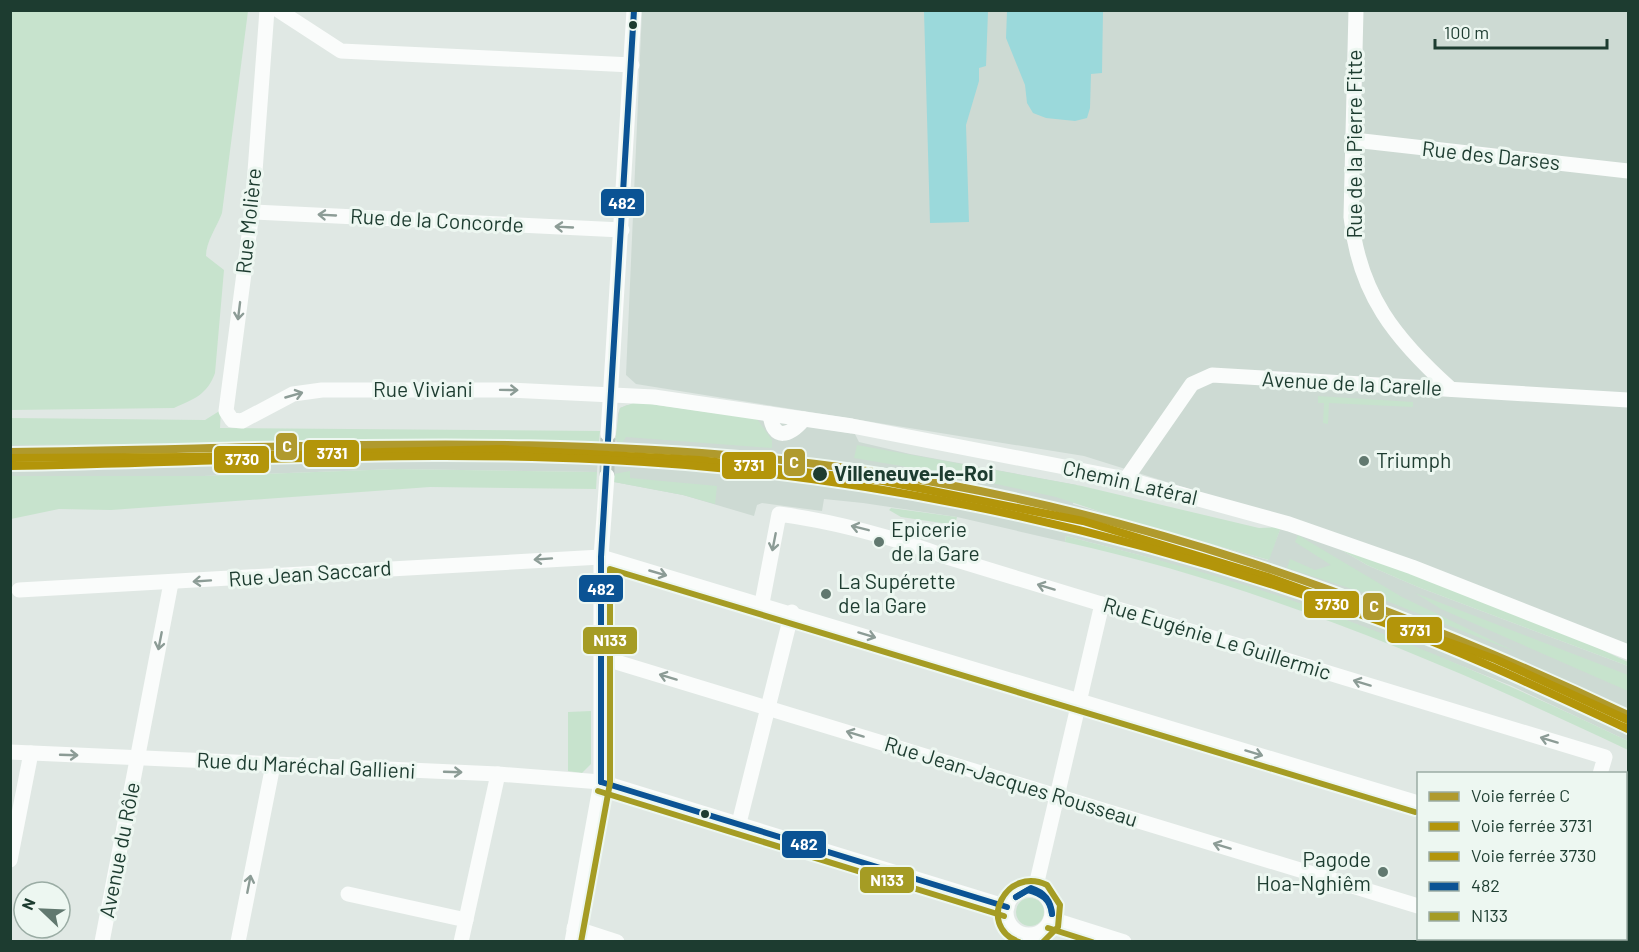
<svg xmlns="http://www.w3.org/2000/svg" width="1639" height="952" font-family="Barlow,sans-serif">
<rect width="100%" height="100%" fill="#e0e8e4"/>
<!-- built -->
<g fill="#cddad3">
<polygon points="642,11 1628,11 1628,647 1272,515 1084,456 636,384 626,375"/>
<polygon points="627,405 742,416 855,434 859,442 910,454 1077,485 1073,504 1268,560 1281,527 1328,542 1367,565 1418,587 1628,666 1628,741 1512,686 1320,610 1147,557 1066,536 1065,542 957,517 863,503 824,499 822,511 762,503 757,505 754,516 683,495 614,482 618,414 620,408"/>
<polygon points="447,440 599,442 597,472 397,469 204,476 11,476 10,445 218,445"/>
</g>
<!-- green -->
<g fill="#c7e3cd">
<path d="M10,11h238l-26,202c-5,14 -16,28 -16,43l18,14 -9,103c-8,22 -21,26 -41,35l-163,2z"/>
<polygon points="1318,396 1413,402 1413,407 1329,403 1328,424 1323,423 1324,403 1318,403"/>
<polygon points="636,402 757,419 772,440 772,448 626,437 622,443 615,440 620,408"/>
<path d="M221,410l-1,18 380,3 -1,11c-196,-3 -392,3 -588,3v-27l194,2z"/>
<polygon points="857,445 1082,486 1259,528 1281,527 1269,560 1128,521 1056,497 954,475 854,458"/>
<polygon points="397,469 597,472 596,489 430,487 111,510 59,509 11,519 11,476 204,476"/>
<polygon points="630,471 630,478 717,486 715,504 683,495 614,482 614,474"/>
<polygon points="891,508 957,517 955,525 901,517 889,510"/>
<polygon points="1298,535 1402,597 1516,652 1374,596 1287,568 1290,559 1315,570 1331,565 1295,542"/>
<path d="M1066,536c70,18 141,36 210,59 121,41 238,91 352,146v9c-180,-86 -367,-165 -563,-208z"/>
<polygon points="1328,542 1564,632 1628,662 1628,666 1418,587 1367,565"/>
<polygon points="1415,593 1628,675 1628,691 1441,609"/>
<polygon points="591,711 591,764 582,773 568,771 568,712"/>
<circle cx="1030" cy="912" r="14"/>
</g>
<!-- water -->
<g fill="#9bd9db">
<polygon points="924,11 988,11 986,66 979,68 979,81 966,125 969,222 930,223"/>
<polygon points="1007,11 1103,11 1102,73 1091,74 1090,108 1087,118 1075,121 1046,118 1033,113 1027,103 1025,85 1006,38"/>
</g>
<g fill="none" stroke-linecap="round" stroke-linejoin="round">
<!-- minor-tunnel -->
<polyline stroke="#b9c6c0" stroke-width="15" stroke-dasharray="15 8" stroke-linecap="butt" points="607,476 608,434"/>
<!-- minor -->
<g stroke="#fafcfb" stroke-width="15">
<polyline points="267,10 252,212 226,411 232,420 242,421 293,394 322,390 509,390 654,397 852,426 1126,479 1289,524 1412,567 1628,652"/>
<polyline points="278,10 341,51 632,65"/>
<path d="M1356,10l-5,207c8,77 44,122 100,172"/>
<polyline points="1354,140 1628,171"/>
<polyline points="252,212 622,230"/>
<path d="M770,414c3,28 20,22 34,5"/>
<polyline points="608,434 634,10"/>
<polyline points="1126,479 1192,384 1212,375 1628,400"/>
<polyline points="19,590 601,557 1418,803"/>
<path d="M762,603l17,-89c59,8 113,23 168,43l658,200 -5,17"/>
<polyline points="603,658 1418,906"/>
<polyline points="10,752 498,774 601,782 1007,907"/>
<polyline points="1626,808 1628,809"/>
<polyline points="739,823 792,612"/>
<polyline points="10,860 31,753"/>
<polyline points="1626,865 1628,866"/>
<circle cx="1029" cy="912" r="23"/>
<polyline points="1035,890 1102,604"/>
<polyline points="348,894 466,920"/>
<polyline points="1051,919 1124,942"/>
<polyline points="574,928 617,942"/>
<polyline points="1526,938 1536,942"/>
<polyline points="102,942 171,583"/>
<polyline points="238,942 273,765"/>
<polyline points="461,942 498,774"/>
<polyline points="572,942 601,782 601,557 607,476"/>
<polyline points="1549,942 1550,938"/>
</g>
<defs>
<g id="bus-1">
<polyline points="601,782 601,557 634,10"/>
<polyline points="601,782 1007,907"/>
<path d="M1016,897l15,-9c13,4 20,12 21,26"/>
<path d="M1016,897l12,-7c14,4 22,9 24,24"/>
</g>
<g id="bus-2">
<polyline points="598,791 1004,916"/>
<polyline points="1048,928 1092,942"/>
<polyline points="581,942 610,783 610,569 1415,812"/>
<path d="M1019,942c-44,-17 -12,-77 28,-57l13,20 -2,22 -15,15"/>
</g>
</defs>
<!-- bus-1 casing -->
<use href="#bus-1" stroke="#edf7f1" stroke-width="10"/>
<!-- bus-2 casing -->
<use href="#bus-2" stroke="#edf7f1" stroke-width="10"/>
<!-- bus-1 -->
<use href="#bus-1" stroke="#0b5394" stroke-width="6"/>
<!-- bus-2 -->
<use href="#bus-2" stroke="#a59c24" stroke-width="6"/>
<defs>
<path id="rail-1" d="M10,452c283,-3 570,-23 850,18 273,40 520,128 768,245"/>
<polyline id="rail-2" points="10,458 184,457 501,449 699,460 883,481 1083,521 1271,578 1495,659 1628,720"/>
<path id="rail-3" d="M10,466c225,-4 452,-20 676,-1 233,20 461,73 682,152 89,32 174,72 260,112"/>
</defs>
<!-- rail-1 casing -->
<use href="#rail-1" stroke="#edf7f1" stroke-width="12"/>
<!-- rail-2 casing -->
<use href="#rail-2" stroke="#edf7f1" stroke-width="12"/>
<!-- rail-3 casing -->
<use href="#rail-3" stroke="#edf7f1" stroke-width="12"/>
<!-- rail-1 -->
<use href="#rail-1" stroke="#b09a2d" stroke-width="8"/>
<!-- rail-2 -->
<use href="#rail-2" stroke="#b3950a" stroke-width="8"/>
<!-- rail-3 -->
<use href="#rail-3" stroke="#b3950a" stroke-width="8"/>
</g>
<!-- one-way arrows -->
<defs><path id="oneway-shaft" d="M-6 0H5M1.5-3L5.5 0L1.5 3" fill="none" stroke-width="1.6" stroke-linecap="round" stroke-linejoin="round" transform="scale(1.5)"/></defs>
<g stroke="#8c9c96">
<use href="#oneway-shaft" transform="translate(327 215) rotate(-177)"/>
<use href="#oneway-shaft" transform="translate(564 227) rotate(-177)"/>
<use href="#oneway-shaft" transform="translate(239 311) rotate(97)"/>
<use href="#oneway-shaft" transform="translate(509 390) rotate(1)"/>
<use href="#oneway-shaft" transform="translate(294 395) rotate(-16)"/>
<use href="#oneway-shaft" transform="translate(860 528) rotate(-166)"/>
<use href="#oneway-shaft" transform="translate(774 542) rotate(101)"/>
<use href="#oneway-shaft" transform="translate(543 559) rotate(176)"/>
<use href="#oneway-shaft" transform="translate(658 573) rotate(16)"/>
<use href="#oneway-shaft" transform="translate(202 581) rotate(176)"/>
<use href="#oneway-shaft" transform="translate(1046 587) rotate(-163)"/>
<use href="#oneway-shaft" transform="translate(867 635) rotate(17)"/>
<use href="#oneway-shaft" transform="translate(160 641) rotate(101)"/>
<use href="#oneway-shaft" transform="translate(668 677) rotate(-163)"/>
<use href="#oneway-shaft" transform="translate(1362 683) rotate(-163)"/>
<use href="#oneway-shaft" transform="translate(855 734) rotate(-163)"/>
<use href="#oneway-shaft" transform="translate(1549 740) rotate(-163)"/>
<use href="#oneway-shaft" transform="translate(1254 753) rotate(17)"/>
<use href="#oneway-shaft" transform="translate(69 755) rotate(2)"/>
<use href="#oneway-shaft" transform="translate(453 772) rotate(2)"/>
<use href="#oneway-shaft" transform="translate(1222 846) rotate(-163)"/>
<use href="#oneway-shaft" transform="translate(249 884) rotate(-79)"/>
</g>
<!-- markers -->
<g fill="#1d3c30" stroke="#edf7f1" stroke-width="2">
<circle cx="633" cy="25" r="5"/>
<circle cx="820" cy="474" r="8"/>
<circle cx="705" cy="814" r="5"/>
</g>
<g fill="#61786f" stroke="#edf7f1" stroke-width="2">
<circle cx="1364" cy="461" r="6"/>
<circle cx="879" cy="542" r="6"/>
<circle cx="826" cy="594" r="6"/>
<circle cx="1383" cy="872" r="6"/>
</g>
<g text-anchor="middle" stroke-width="6" stroke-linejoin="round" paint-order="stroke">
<!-- street labels -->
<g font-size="21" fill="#1d3c30" stroke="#edf7f1">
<text transform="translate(1355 144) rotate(-90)" y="7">Rue de la Pierre Fitte</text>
<text transform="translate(1491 156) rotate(6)" y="7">Rue des Darses</text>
<text transform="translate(249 221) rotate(-84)" y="7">Rue Molière</text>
<text transform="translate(437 221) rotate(3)" y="7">Rue de la Concorde</text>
<text transform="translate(1352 384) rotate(3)" y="7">Avenue de la Carelle</text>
<text x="423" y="397">Rue Viviani</text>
<text transform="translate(1130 483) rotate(13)" y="7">Chemin Latéral</text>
<text transform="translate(310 574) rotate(-4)" y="7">Rue Jean Saccard</text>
<text transform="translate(1217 639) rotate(17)" y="7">Rue Eugénie Le Guillermic</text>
<text transform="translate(306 766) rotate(3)" y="7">Rue du Maréchal Gallieni</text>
<text transform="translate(1011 782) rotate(17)" y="7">Rue Jean-Jacques Rousseau</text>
<text transform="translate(120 850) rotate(-79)" y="7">Avenue du Rôle</text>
</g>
<!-- poi labels -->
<g font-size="21" fill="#1d3c30" stroke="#edf7f1" text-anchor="start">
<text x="1376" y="468">Triumph</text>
<text x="891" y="537">Epicerie<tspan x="891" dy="24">de la Gare</tspan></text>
<text x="838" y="589">La Supérette<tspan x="838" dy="24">de la Gare</tspan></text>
<text x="1371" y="867" text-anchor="end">Pagode<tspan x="1371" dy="24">Hoa-Nghiêm</tspan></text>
</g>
<!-- stop labels -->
<g font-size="21" font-weight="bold" fill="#1d3c30" stroke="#edf7f1" text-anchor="start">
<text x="834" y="481">Villeneuve-le-Roi</text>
</g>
</g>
<g stroke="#edf7f1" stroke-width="2">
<rect x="600" y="188" width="45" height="29" rx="6" fill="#0b5394"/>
<rect x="275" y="432" width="23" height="29" rx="6" fill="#b09a2d"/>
<rect x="303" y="439" width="57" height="29" rx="6" fill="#b3950a"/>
<rect x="213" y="445" width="57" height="29" rx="6" fill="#b3950a"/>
<rect x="783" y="448" width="23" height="29" rx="6" fill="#b09a2d"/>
<rect x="721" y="451" width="56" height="29" rx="6" fill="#b3950a"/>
<rect x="578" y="574" width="46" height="29" rx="6" fill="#0b5394"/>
<rect x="1303" y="590" width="57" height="29" rx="6" fill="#b3950a"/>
<rect x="1362" y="592" width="23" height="29" rx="6" fill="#b09a2d"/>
<rect x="1386" y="616" width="57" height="28" rx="6" fill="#b3950a"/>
<rect x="582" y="626" width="56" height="29" rx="6" fill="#a59c24"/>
<rect x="781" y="830" width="46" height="29" rx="6" fill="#0b5394"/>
<rect x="859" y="866" width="56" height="28" rx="6" fill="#a59c24"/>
</g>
<g font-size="16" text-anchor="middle" font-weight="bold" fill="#fff">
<text x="622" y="209">482</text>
<text x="287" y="452">C</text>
<text x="332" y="459">3731</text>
<text x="242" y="465">3730</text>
<text x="794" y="468">C</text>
<text x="749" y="471">3731</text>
<text x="601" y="595">482</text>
<text x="1332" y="610">3730</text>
<text x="1374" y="612">C</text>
<text x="1415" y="636">3731</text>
<text x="610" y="646">N133</text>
<text x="804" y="850">482</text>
<text x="887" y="886">N133</text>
</g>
<!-- border -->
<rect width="1639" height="952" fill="none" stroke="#1d3c30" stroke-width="24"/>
<!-- legend -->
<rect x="1417" y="772" width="210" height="168" fill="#edf7f1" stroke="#9aaca4" stroke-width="1.5"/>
<rect x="1429" y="792" width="30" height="9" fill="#b09a2d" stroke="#9aaca4" stroke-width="1.5"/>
<text x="1471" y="802" font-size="18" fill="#1d3c30">Voie ferrée C</text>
<rect x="1429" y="822" width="30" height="9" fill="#b3950a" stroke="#9aaca4" stroke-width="1.5"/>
<text x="1471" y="832" font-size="18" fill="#1d3c30">Voie ferrée 3731</text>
<rect x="1429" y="852" width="30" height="9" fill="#b3950a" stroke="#9aaca4" stroke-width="1.5"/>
<text x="1471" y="862" font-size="18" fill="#1d3c30">Voie ferrée 3730</text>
<rect x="1429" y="882" width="30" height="9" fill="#0b5394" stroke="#9aaca4" stroke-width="1.5"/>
<text x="1471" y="892" font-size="18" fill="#1d3c30">482</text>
<rect x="1429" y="912" width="30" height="9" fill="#a59c24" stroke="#9aaca4" stroke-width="1.5"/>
<text x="1471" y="922" font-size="18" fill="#1d3c30">N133</text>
<!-- north arrow -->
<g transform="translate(42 910) rotate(293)"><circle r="28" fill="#edf7f1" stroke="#9aaca4" stroke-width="1.5"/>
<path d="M0-4.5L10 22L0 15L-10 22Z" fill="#61786f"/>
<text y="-9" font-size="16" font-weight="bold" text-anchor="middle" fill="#1d3c30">N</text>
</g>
<!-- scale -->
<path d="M1435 39v9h172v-9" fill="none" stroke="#1d3c30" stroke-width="3"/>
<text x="1444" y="39" font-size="18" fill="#1d3c30" stroke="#edf7f1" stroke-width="4.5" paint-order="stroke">100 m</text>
</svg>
